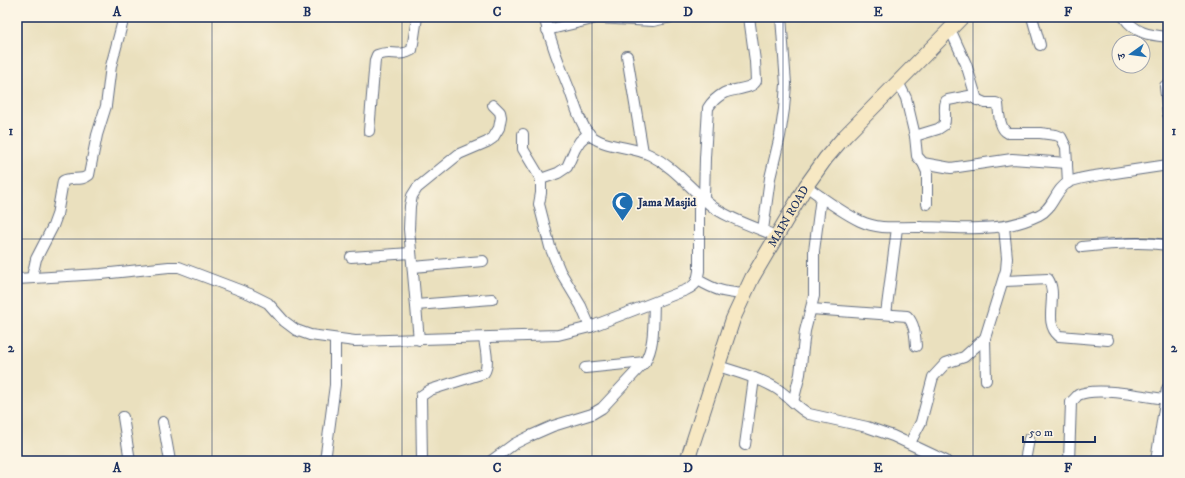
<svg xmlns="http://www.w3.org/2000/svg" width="1185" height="478" font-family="'IM FELL DW Pica','Noto Serif Devanagari',serif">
<rect width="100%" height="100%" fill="#fcf5e5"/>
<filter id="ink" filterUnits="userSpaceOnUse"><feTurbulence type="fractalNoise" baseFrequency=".025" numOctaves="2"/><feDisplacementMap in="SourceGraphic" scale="8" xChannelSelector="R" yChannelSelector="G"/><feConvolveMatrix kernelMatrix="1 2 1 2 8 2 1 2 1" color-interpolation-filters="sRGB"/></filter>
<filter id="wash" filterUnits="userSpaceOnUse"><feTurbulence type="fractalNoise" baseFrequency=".012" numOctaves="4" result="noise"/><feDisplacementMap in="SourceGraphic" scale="16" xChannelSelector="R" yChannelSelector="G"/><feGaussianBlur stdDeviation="0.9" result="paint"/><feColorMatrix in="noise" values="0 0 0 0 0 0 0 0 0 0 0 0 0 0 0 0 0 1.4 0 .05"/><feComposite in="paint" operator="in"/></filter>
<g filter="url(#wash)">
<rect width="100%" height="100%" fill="#eae0be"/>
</g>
<g filter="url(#ink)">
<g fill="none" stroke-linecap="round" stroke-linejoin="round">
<defs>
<g id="minor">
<path d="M544,17c7,25 16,50 26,74 5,14 9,30 18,42 13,15 45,13 62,22 24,12 38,31 58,48 14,13 49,25 68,33"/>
<polyline points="1032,17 1040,45"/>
<path d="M1124,17c12,17 25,18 44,20"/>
<polyline points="950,29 966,64 977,100"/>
<polyline points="547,30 597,18 653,21 672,17"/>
<polyline points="627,56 643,152"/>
<polyline points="898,82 906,98 915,136 917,156 923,163 927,172 927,204"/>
<polyline points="1165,86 1168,114"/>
<path d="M369,131l6,-71 2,-5c14,-6 22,3 35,-5l5,-33"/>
<polyline points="589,133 580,141 575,149 567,167 558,173 541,179 541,193 539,204 550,247 560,271 581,306 590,327"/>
<polyline points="523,134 523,149 541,179"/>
<path d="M915,136l23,-7 6,-4c3,-8 -1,-16 2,-24l2,-1 21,-4 16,7h11l2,1c1,9 1,25 10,29h32l16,2 5,2 5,10 2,36"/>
<polyline points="923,163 951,168 1012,159 1067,163"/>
<path d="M806,186c15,11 37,27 54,35 22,10 40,5 62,6 42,0 78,7 117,-12 15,-7 16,-26 30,-33 12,-5 26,-6 39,-8 20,-3 40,-6 60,-9"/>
<path d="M704,199l1,-41 3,-50c4,-7 9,-11 16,-15 9,-4 29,-4 32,-12l-1,-20 -6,-44"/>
<polyline points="763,230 770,178 780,136 784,109 786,84 781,17"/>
<path d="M1082,247c30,-3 56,-6 86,-2"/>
<polyline points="351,257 411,253"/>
<polyline points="413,267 483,261"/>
<path d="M32,277l4,-18 17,-33 4,-11 6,-34c9,-5 18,1 26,-6l8,-40 9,-29 5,-40 13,-49"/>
<path d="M17,279l84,-5 68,-7h10l71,27 18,9 16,18 12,9 14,5 45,6 203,-6 32,-8 96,-37c10,-5 11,-7 13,-19v-77"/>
<path d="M698,280c19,11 25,12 46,14"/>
<path d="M1004,281l44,-2c11,16 -6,43 11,57l49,4"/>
<polyline points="416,305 492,299"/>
<path d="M811,309l96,7c8,8 8,19 9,30"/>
<polyline points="886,314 897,228"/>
<polyline points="419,340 409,229 410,206 412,196 417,188 459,154 487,142 493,138 499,128 501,117 500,112 493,105"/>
<path d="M718,366c19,6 39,11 56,21 13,7 22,20 35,27l58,13 26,9 53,25"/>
<polyline points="585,368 645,362"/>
<polyline points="986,380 985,338 1006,270 1007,258 1004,227"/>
<polyline points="793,402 800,374 805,331 814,296 814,251 821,197"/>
<polyline points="123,417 130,461"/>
<polyline points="163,422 170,461"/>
<polyline points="910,443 921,422 933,377 946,363 964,357 985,338"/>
<polyline points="745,445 754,378"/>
<polyline points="325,461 335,385 335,339"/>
<path d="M422,461l-1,-65 9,-6 54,-17c6,-9 1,-25 0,-35"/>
<path d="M491,461l23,-17 16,-8 23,-10 39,-12 10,-6 43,-46c10,-17 8,-39 9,-59"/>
<polyline points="1025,461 1029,439"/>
<path d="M1069,461l2,-59c3,-2 5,-5 7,-7 19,-9 67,2 88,4"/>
</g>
<polyline id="tertiary" points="1157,461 1168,389"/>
<g id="secondary">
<path id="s1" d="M687,461l46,-142 19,-41 54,-92 20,-28 19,-22 117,-119"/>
</g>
</defs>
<!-- minor casing -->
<use href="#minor" stroke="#636d80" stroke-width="12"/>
<!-- tertiary casing -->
<use href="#tertiary" stroke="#636d80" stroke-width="14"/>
<!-- secondary casing -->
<use href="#secondary" stroke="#636d80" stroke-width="16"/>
<!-- minor -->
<use href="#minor" stroke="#fff" stroke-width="10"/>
<!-- tertiary -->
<use href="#tertiary" stroke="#fff" stroke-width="12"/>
<!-- secondary -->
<use href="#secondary" stroke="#f7e8c3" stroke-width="14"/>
</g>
</g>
<!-- grid -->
<path fill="none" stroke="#1b2f5e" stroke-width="1" stroke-opacity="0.55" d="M212,17v444M402,17v444M592,17v444M783,17v444M973,17v444M17,239h1151"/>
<!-- icons -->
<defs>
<symbol id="mosque-pin" viewBox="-11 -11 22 30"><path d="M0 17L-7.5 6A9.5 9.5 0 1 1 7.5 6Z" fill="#1f6fb2" stroke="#fcf5e5"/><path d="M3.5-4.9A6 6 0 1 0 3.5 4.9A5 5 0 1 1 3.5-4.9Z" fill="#fff"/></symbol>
</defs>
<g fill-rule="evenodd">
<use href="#mosque-pin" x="610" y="190" width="25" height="34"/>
</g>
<g text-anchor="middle" stroke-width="3.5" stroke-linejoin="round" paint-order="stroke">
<!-- poi labels -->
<g font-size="12" font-weight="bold" fill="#1b2f5e" stroke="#fcf5e5" text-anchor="start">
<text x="638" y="206">Jama Masjid</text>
</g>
<!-- street labels -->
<g font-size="12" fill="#1b2f5e" stroke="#fcf5e5">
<text dy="4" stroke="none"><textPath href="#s1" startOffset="266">MAIN ROAD</textPath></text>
</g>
</g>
<!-- margin -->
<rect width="1185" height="478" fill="none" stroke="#fcf5e5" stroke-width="44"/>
<!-- north arrow -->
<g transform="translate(1131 54) rotate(256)"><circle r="19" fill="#fcf5e5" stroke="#a2a6af"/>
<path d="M0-3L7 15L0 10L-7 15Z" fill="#1f6fb2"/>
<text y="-6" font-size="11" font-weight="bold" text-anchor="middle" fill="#1b2f5e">उ</text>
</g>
<!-- scale -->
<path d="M1023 436v6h72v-6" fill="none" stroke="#1b2f5e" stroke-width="2"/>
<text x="1029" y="436" font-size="12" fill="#1b2f5e" stroke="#fcf5e5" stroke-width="3" paint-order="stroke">50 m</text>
<rect x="22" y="22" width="1141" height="434" fill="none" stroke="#1b2f5e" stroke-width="1.5"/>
<g font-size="13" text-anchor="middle" font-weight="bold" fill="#1b2f5e">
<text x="117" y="16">A</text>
<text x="307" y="16">B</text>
<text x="497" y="16">C</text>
<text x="688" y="16">D</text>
<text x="878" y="16">E</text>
<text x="1068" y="16">F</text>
<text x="11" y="135">1</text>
<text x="1174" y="135">1</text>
<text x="11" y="352">2</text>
<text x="1174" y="352">2</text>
<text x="117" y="472">A</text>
<text x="307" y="472">B</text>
<text x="497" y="472">C</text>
<text x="688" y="472">D</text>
<text x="878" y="472">E</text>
<text x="1068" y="472">F</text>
</g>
</svg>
